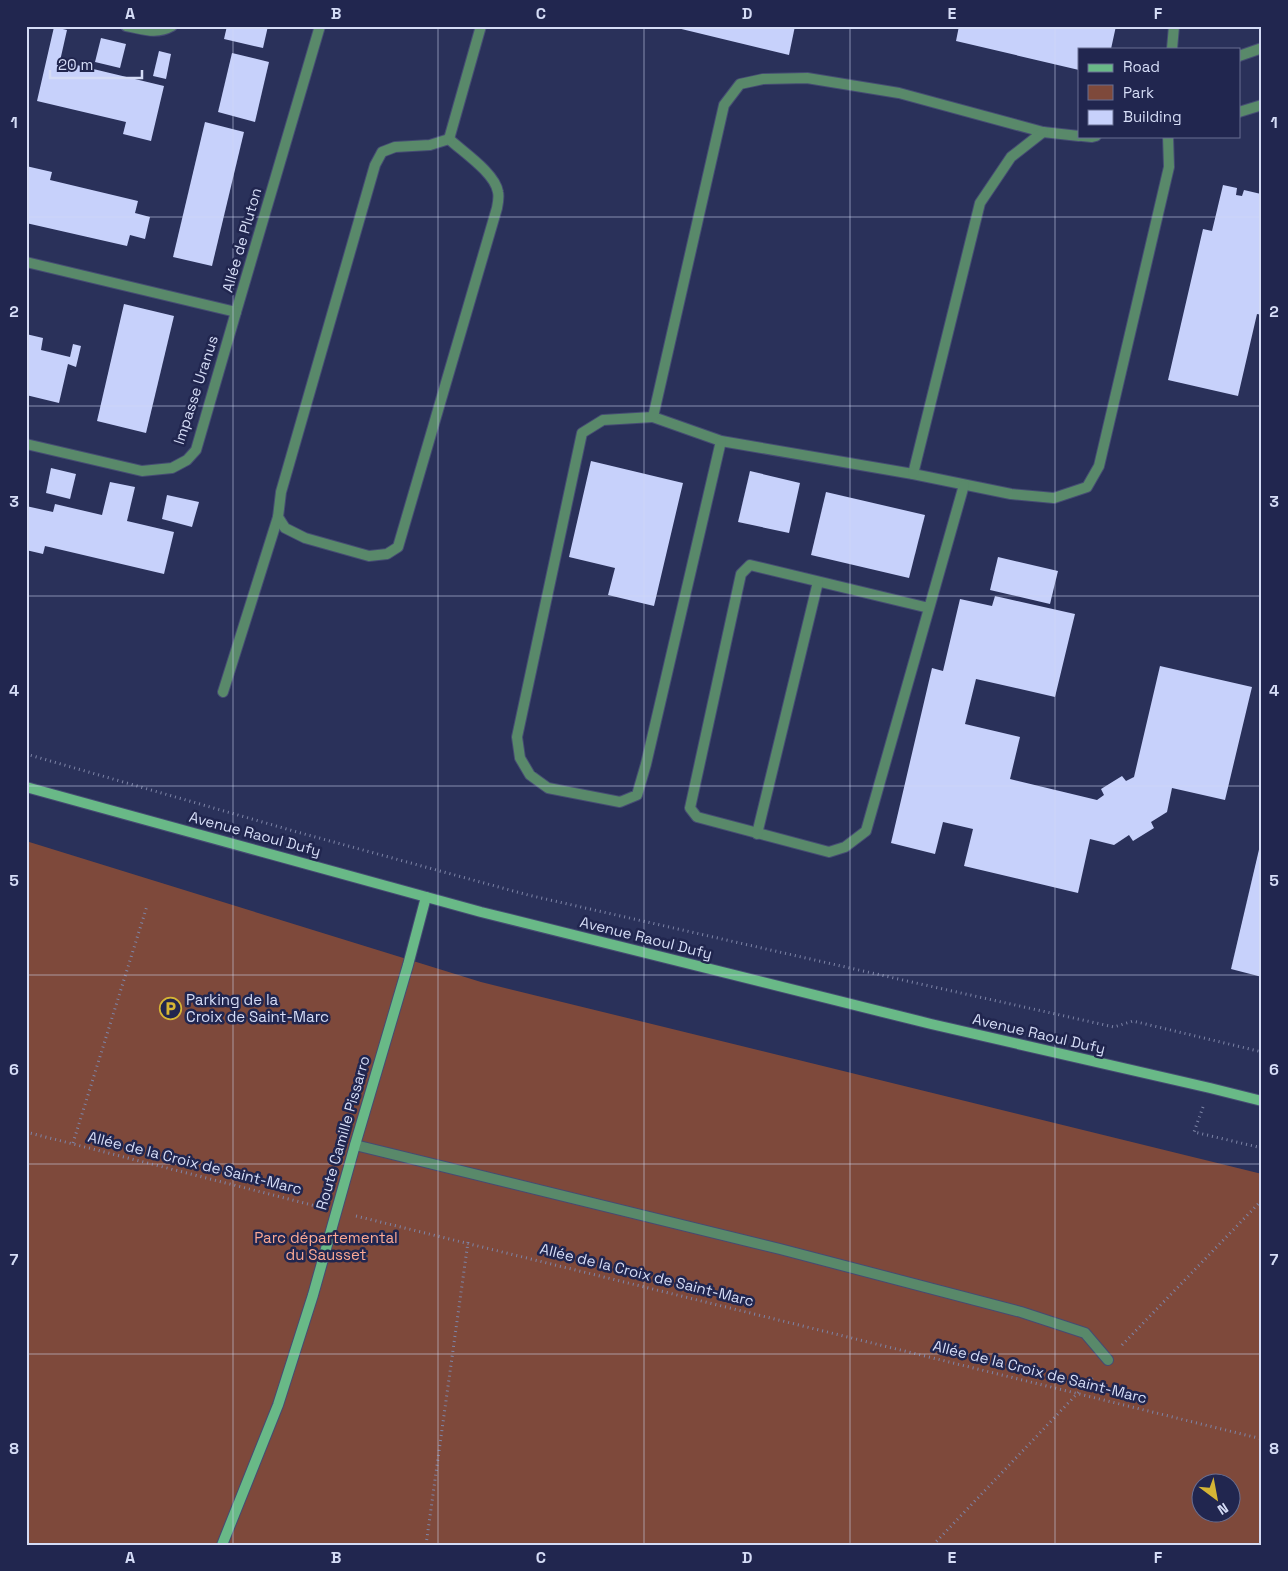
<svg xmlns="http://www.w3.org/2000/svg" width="1288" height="1571" font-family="'Space Grotesk',sans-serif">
<rect width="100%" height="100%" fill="#2a315a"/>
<!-- green -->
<path fill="#7e493b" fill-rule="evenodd" d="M26,841l455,141 781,192v371h-1236zM1200,1484h30v30h-30z"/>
<!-- building -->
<g fill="#c7d1fb">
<polygon points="227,26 268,26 263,48 224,39"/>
<polygon points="669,26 795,26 789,55"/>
<polygon points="959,26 1116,26 1111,49 1079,49 1079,70 956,41"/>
<polygon points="54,27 67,30 60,61 164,86 151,141 123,134 126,122 37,101"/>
<polygon points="101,38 126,44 120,68 95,62"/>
<polygon points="159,51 171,54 166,79 153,76"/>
<polygon points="232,53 269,62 255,122 218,112"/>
<polygon points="205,122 244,132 212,266 173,257"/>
<polygon points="26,166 52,172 50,180 138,201 135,213 150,217 145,239 130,235 127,246 26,223"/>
<polygon points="1223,185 1237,188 1236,195 1242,196 1244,190 1261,194 1260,200 1262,200 1262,315 1257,314 1238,396 1168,380 1203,229 1212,231"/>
<polygon points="124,304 174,316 146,433 97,421"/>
<polygon points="26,334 43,338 41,350 70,357 73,344 81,346 76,367 68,364 59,403 26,395"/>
<polygon points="591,461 683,483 654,606 608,595 615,568 569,557"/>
<polygon points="51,468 76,474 70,499 46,493"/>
<polygon points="750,471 800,483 789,533 738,522"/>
<polygon points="110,482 135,487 127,521 174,532 164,574 45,546 43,554 26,550 26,506 53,512 55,504 102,515"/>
<polygon points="826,492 925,515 909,578 811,555"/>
<polygon points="167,495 199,502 192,527 162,519"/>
<polygon points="998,557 1058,571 1050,604 990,590"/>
<polygon points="995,596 1075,614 1055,697 976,679 965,724 1020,737 1010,779 1097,800 1104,795 1101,789 1122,776 1126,781 1134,777 1160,666 1252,687 1225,800 1172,788 1167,812 1151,822 1154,828 1133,841 1129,835 1114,845 1090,839 1078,893 964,866 973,829 943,822 935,854 891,843 932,668 943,671 960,599 992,606"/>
<polygon points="1261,841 1262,841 1262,977 1231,969"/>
</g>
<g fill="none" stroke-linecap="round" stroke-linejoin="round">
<defs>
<g id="lane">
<polyline points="1172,49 1174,26"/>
<polyline points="1239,56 1262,48"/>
<polyline points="1239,112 1262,105"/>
<polyline points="1082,136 1092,137 1096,136"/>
<path d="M449,139c14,13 46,34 49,53 1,4 0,11 -1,16l-99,339 -11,7 -18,2 -64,-18 -20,-10 -7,-11 3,-25 94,-327 7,-13 13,-5 35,-2z"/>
<polyline points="449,139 481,26"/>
<polyline points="653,417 721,441 913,474 1011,494 1054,498 1087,487 1099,466 1169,167 1168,136"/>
<polyline points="721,441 646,764 637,795 620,802 548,788 530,775 520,758 517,737 582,433 603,420 653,417 724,105 740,84 763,79 807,78 899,93 1043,132 1079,136"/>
<polyline points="913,474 980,203 1011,157 1043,132"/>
<polyline points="929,608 750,565 741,574 690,808 697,817 829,852 845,847 866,831 964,485"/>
<polyline points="223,692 278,517"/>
<polyline points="757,834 818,582"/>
<polyline points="355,1145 780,1249 1021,1312 1085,1333 1108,1360"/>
</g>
<g id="street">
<path d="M126,26c17,3 30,9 46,0"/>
<polyline points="26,262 236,312 320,26"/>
<polyline points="26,444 142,471 172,468 187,460 196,450 236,312"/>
</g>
<g id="secondary">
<polyline points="26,787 481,912 931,1024 1210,1088 1262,1101"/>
<polyline points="222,1545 278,1405 313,1295 355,1145 408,965 426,897"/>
</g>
</defs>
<!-- lane casing -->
<use href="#lane" stroke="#454c73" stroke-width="12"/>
<!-- street casing -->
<use href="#street" stroke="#454c73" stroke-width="12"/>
<!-- secondary casing -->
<use href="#secondary" stroke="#454c73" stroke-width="12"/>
<!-- path -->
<g stroke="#7e85a7" stroke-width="3" stroke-dasharray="1 4" stroke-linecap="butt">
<polyline points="26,754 297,832 528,895 916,983 1114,1027 1133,1021 1262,1052"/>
<polyline points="1203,1107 1194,1132 1262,1148"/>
<polyline points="26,1132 316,1206"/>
<polyline points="73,1143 147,906"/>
<polyline points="356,1216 1262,1439"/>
<polyline points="1122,1345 1262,1200"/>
<polyline points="426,1545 468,1242"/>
<polyline points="933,1545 1094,1376"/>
</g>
<!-- lane -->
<use href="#lane" stroke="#59896a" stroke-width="10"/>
<!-- street -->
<use href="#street" stroke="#59896a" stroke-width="10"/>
<!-- secondary -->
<use href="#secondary" stroke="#69b987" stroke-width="10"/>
</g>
<!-- grid -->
<path fill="none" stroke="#d5dcf6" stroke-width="1" stroke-opacity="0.55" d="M233,26v1519M438,26v1519M644,26v1519M850,26v1519M1055,26v1519M26,217h1236M26,406h1236M26,596h1236M26,786h1236M26,975h1236M26,1164h1236M26,1354h1236"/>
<!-- icons -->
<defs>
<symbol id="parking-ring" viewBox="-11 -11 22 22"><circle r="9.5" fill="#21264f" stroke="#d5b535" stroke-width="1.5"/><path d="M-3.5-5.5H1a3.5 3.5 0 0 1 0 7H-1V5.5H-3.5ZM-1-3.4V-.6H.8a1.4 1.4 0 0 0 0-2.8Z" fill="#d5b535"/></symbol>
</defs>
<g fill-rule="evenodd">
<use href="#parking-ring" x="158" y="996" width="25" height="25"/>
</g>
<g text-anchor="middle" stroke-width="5" stroke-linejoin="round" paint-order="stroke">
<!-- street labels -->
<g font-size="15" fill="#d5dcf6" stroke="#21264f">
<text transform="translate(242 240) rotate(-74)" y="5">Allée de Pluton</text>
<text transform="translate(196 390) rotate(-72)" y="5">Impasse Uranus</text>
<text transform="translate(255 834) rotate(15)" y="5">Avenue Raoul Dufy</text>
<text transform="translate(646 938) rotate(14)" y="5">Avenue Raoul Dufy</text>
<text transform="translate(1039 1034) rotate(13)" y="5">Avenue Raoul Dufy</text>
<text transform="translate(343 1133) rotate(-74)" y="5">Route Camille Pissarro</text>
<text transform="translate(195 1163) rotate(14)" y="5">Allée de la Croix de Saint-Marc</text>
<text transform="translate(647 1275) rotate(14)" y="5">Allée de la Croix de Saint-Marc</text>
<text transform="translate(1040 1372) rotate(14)" y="5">Allée de la Croix de Saint-Marc</text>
</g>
<!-- poi labels -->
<g font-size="15" fill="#d5dcf6" stroke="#21264f" text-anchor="start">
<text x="186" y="1005">Parking de la<tspan x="186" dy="17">Croix de Saint-Marc</tspan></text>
</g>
<!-- park labels -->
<g font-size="15" fill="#fca994" stroke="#21264f">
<text x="326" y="1243">Parc départemental<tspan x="326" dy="17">du Sausset</tspan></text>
</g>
</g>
<!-- border -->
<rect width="1288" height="1571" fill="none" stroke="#21264f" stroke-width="55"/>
<!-- legend -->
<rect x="1078" y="48" width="162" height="90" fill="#21264f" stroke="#696f92"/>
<rect x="1088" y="64" width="25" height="8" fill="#69b987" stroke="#696f92"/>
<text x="1123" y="72" font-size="15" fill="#d5dcf6">Road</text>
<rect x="1088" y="85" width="25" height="15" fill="#7e493b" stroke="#696f92"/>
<text x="1123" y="98" font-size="15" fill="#d5dcf6">Park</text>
<rect x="1088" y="110" width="25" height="15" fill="#c7d1fb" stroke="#696f92"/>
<text x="1123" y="122" font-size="15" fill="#d5dcf6">Building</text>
<!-- north arrow -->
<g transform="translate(1216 1498) rotate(148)"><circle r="24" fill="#21264f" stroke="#696f92"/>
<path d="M0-4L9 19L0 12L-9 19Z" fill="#d5b535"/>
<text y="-8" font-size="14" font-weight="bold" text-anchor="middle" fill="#d5dcf6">N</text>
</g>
<!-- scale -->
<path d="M50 70v8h92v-8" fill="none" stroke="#d5dcf6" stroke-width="2.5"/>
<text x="58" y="70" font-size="15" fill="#d5dcf6" stroke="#21264f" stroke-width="4" paint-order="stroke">20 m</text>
<rect x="28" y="28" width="1232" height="1516" fill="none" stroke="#d5dcf6" stroke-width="2"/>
<g font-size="16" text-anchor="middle" font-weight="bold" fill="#d5dcf6">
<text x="130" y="19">A</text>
<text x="336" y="19">B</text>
<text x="541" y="19">C</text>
<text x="747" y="19">D</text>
<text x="952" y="19">E</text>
<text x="1158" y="19">F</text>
<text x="14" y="128">1</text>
<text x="1274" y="128">1</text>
<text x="14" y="317">2</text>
<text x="1274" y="317">2</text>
<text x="14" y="507">3</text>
<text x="1274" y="507">3</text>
<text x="14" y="696">4</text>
<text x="1274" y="696">4</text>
<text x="14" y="886">5</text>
<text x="1274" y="886">5</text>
<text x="14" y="1075">6</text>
<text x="1274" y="1075">6</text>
<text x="14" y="1265">7</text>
<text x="1274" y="1265">7</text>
<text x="14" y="1454">8</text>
<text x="1274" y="1454">8</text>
<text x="130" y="1563">A</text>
<text x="336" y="1563">B</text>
<text x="541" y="1563">C</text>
<text x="747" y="1563">D</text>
<text x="952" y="1563">E</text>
<text x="1158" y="1563">F</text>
</g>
</svg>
